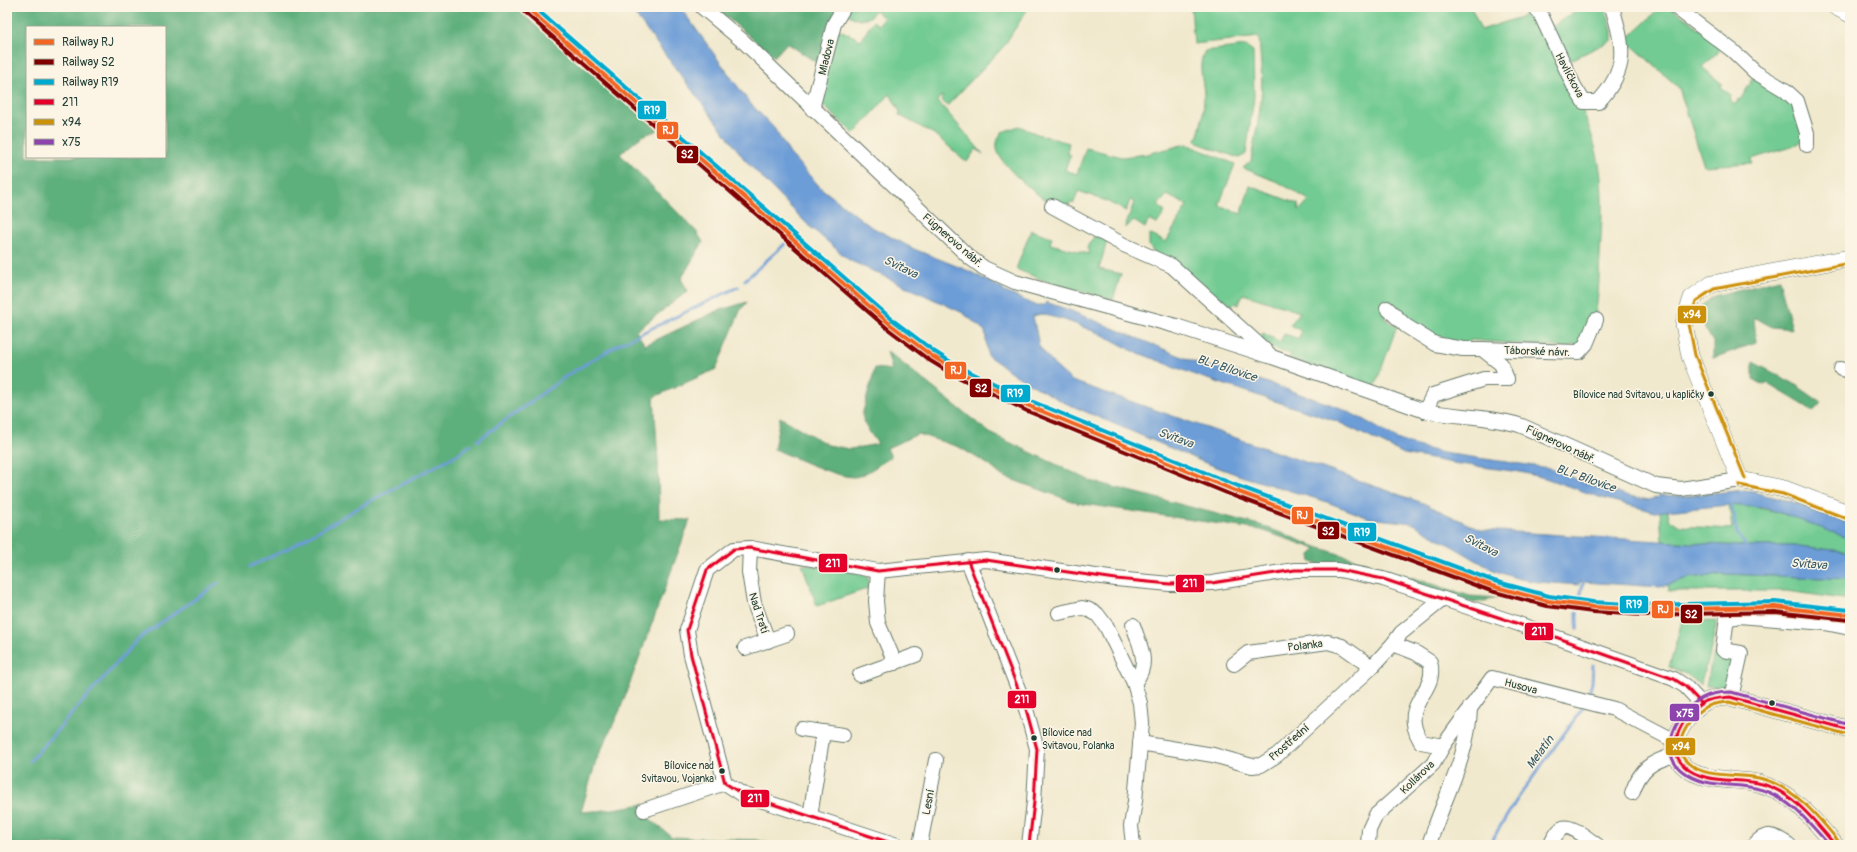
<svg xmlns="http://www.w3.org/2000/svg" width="1857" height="852" font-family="Pangolin,sans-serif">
<rect width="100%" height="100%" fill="#fcf5e5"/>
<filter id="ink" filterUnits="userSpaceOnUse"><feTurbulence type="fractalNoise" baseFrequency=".025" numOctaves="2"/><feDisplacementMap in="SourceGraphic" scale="8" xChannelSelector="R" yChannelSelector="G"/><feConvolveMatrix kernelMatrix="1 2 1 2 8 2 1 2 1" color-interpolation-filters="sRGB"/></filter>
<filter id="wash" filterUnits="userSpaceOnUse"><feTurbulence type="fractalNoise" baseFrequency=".012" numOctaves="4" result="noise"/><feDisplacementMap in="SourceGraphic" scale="16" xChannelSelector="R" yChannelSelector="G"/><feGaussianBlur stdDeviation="0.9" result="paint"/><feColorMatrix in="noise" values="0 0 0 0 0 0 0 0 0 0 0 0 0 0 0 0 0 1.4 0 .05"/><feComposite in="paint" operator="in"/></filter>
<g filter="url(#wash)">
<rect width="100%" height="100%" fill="#f1e9ce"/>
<!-- green -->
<g fill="#72cb92" stroke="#488463">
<polygon points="847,7 1029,7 1004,46 947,106 941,99 943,97 942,96 937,100 983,154 976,149 967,162 934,134 899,115 900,112 890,94 854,134 821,103 820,96 836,28 861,40 873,21 878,25 884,18 875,10 870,17 859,20 845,13"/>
<path d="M1191,7h280l10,23 52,-17c26,51 62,106 68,165 3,33 -1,67 -2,100 -1,21 -3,57 -22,70l-5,-4 -3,4 -99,-8 -2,6 -19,-2 -62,-30 -3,4 13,8 -23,63 -85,-31 2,-4 -15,-4 -16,-12 3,-5 17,9 4,-8 15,5 2,-8 -11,-6 10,-13 -57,-18 -5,11 -3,-2 -3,1v3l-4,5 -74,-59 -5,-8v-11l17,8 21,-37 -20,-10 -9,10 7,7 -8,12 -8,-4 -4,8 -11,-7 -9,7 9,-26 -4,-2 -4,11 -20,-10 -28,-10 -4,12 -4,-1 -3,7c-6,-3 -12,-4 -18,-7 -13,-7 -47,-36 -51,-50 -3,-8 0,-14 4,-20l17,-6 18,8 32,9 -2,10 4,2 -2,3 -4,12 12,4 9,-26 36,9 25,-3 39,-10 49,20 -16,41 22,9 9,-28 48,18 1,7 10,-11 -29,-17 -37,-15 8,-7c3,-21 8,-41 10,-62 2,-20 -1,-42 -2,-62l-65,7z"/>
<polygon points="1573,7 1605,7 1612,31 1612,40 1567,62 1550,28 1575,11"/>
<polygon points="1661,7 1671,7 1723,47 1702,67 1722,84 1720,87 1731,95 1729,99 1735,104 1738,99 1740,100 1751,82 1750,81 1754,76 1791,98 1806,139 1792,147 1751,159 1752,163 1704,166 1679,88 1626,40"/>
<path d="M1246,46l7,5 1,46 -8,57 -7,4 -39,-14 -4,-4c6,-14 8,-30 8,-46 -1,-15 -7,-30 1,-43z"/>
<polygon points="1031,230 1052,237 1050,244 1089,254 1087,247 1095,235 1107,241 1099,269 1121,274 1113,300 1045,281 1016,269"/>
<path d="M1729,505c43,1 82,18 121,34v13l-52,-6h-58l-78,-5 -2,-30 8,-1 1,9 11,7 52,3z"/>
<polygon points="802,564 863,574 868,578 869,588 817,606"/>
<polygon points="1726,574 1850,579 1850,600 1787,591 1668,591 1667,585 1688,578"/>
<polygon points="1717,620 1712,645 1700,685 1688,675 1669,667 1682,621"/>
<polygon points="1721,653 1733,658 1728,685 1723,687 1706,686 1713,655"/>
</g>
<!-- forest -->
<g fill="#5daf7c" stroke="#3e7658" fill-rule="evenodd">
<path d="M7,7h507l144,123 -16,6 -22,18 76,77 7,11 -22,37 7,12 -52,40 9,14 72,-34 30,-9 -7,9 -24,58 -62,28 4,64 1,58 31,1 -70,190 -24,51 -15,51 25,-2 38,-6v10l28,23 85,3 17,5h-767zM27,27h138v130h-138z"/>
<polygon points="715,7 840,7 820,65 787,43 774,57"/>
<polygon points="1779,279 1792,329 1772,327 1754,317 1756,343 1713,358 1713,342 1705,328 1697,309 1714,296"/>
<path d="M887,351l103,82 101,48 172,45 54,21 153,49 28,2 -24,5 -155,-38 -8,-3 -1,-7 6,-6 -55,-19 -184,-27 -75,-27 -13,-11 -30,-18 -41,-13 -31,14 4,9c-10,6 -21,15 -32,19 -15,6 -67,-20 -85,-27l6,-32 48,28 22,4 28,-5 -12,-17 -4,-12 13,-47 17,2z"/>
<polygon points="1753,362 1793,383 1822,403 1812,412 1807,407 1767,383 1764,385 1753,379"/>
</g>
<!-- water -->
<polygon fill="#6d9dd7" stroke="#466d86" points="629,7 680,7 749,102 774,128 790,154 821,188 870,226 914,249 969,271 1003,289 1003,291 1035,305 1045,305 1046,302 1069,310 1202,365 1236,372 1341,408 1366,421 1397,439 1409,444 1443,453 1549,468 1585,483 1629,496 1649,500 1659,497 1659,495 1683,496 1745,490 1790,501 1850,523 1850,539 1784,514 1765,508 1729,505 1655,512 1602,498 1545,478 1520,472 1452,463 1404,454 1336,421 1198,376 1131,350 1103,335 1065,320 1041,314 1033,316 1039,346 1054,365 1072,381 1423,503 1481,530 1740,546 1798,546 1850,552 1850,579 1726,574 1688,578 1661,587 1583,582 1579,582 1579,585 1539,582 1519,579 1493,570 1412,523 1369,518 1327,502 1241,476 1203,462 1063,402 1020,378 988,356 985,331 963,313 849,260 807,224 745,160"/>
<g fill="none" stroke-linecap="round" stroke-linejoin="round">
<!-- stream -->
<g stroke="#6d9dd7" stroke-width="3">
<polyline points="745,280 786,243"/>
<polyline points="477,441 569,374 621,343 738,287"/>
<polyline points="1731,502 1737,533 1748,549"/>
<polyline points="249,567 285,550 374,499 458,454 470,445"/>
<polyline points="1577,629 1577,612 1584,579"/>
<polyline points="1587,699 1592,683 1593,665"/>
<polyline points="30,761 138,639 218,583"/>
<polyline points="1490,845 1498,830 1518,798 1584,706"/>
</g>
</g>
</g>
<g filter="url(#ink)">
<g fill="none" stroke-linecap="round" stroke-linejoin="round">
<defs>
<g id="minor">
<path d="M702,7l42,35 225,215 15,11 31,14 161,44 96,31 153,54c32,6 66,5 97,15l134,60 25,3 59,-9"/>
<path d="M1535,7l5,6 34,73 10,16h14c31,-33 26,-55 14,-95"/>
<polyline points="1675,7 1733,51 1755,72 1785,90 1797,101 1807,133 1807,145"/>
<polyline points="812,109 834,24 844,7"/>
<polyline points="1052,206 1124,245 1172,266 1269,354"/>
<polyline points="1387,308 1406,326 1435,344 1463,349 1482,349 1501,364 1507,379"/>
<polyline points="1482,349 1579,352 1586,344 1596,320"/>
<polyline points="1841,369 1850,371"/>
<polyline points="1425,411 1433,395 1484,379 1507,379"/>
<polyline points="750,548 749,572 754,603 768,641"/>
<polyline points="968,561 1026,709 1037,749 1034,802 1029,845"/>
<polyline points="878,571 876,601 878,623 895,663"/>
<polyline points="1059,613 1082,608 1087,609 1097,614 1106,626 1134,683 1140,703 1142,723 1135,801 1131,826 1133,845"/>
<polyline points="1727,616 1723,650 1741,653 1733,689 1730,697"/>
<polyline points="1727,619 1739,616 1825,623 1850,628"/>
<path d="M1133,625c7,22 18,38 1,58"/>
<path d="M1393,644l23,9 14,9c9,32 -33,40 -9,80l22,4"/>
<polyline points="745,648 787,634"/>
<polyline points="1234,664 1248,653 1328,642 1342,646 1372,667 1393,644 1401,633 1443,599"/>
<polyline points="860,675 916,655"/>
<polyline points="802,729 843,735"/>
<polyline points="1140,743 1213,755 1252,766 1261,765 1277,755 1372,667"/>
<path d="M1632,793c8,-24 19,-32 44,-38"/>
<polyline points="644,810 725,783"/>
<polyline points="810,817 823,732"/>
<polyline points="897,845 742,794 725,783 691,655 687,630 707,570 734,549 750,548 878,571 986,560 1116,579 1170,584 1212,583 1295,570 1339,570 1383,579 1513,622 1674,679 1685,686 1701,703"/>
<polyline points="920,845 936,760"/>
<polyline points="1368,845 1369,830 1376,815 1433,764 1443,746 1492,678 1614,709 1675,741"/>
<path d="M1429,845c14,-47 40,-88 41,-138"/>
<path d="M1550,845c3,-5 6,-12 11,-16 8,-7 28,11 36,16"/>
<path d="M1754,845c14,-15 20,-9 35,0"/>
</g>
<g id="major">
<polyline points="1836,7 1850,14"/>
<polyline points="1850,258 1712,284 1692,298 1684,324 1690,356 1740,480 1784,489 1850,514"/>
<path d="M1835,845c-13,-16 -39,-46 -57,-54 -6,-3 -13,-6 -20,-8 -26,-6 -65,2 -81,-25 -7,-13 2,-28 10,-39 13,-18 22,-21 43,-22l120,33"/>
</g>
</defs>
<!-- minor casing -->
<use href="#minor" stroke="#68796a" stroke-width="16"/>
<!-- major casing -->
<use href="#major" stroke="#68796a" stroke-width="18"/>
<!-- minor -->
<use href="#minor" stroke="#fff" stroke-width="14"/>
<!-- major -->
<use href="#major" stroke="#fff" stroke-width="17"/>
<defs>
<g id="bus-1">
<polyline points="968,561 1026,709 1037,749 1034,802 1029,845"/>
<polyline points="897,845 742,794 725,783 691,655 687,630 707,570 734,549 750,548 878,571 986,560 1116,579 1170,584 1212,583 1295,570 1339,570 1383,579 1513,622 1674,679 1685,686 1701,703"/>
<path d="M1835,845c-21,-25 -44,-55 -77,-62 -24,-5 -55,1 -74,-17 -21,-19 1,-55 22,-65 8,-3 16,-3 24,-4l120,33"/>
</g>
<g id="bus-2">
<polyline points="1745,478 1695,355 1689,324 1696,301 1714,289 1850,263"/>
<polyline points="1739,485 1783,494 1848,519"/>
<path d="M1839,842c-21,-26 -46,-56 -80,-64 -23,-5 -53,1 -71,-15 -19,-16 1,-46 18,-56 7,-4 15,-4 23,-5l120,33"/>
</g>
<path id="bus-3" d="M1829,845c-20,-23 -43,-51 -74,-57 -24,-5 -52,0 -73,-17 -26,-20 -4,-60 20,-73 9,-5 19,-6 29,-6l119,33"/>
</defs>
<!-- bus-1 casing -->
<use href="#bus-1" stroke="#fcf5e5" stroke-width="6"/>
<!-- bus-2 casing -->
<use href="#bus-2" stroke="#fcf5e5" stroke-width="6"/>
<!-- bus-3 casing -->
<use href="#bus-3" stroke="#fcf5e5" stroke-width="6"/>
<!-- bus-1 -->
<use href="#bus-1" stroke="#e4002b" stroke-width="3"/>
<!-- bus-2 -->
<use href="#bus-2" stroke="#cc910a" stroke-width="3"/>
<!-- bus-3 -->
<use href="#bus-3" stroke="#8e44ad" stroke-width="3"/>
<defs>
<polyline id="rail-1" points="526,7 891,325 932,356 955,370 1029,406 1236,491 1492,586 1548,601 1593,607 1644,610 1775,607 1850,615"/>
<polyline id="rail-2" points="523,11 888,329 929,360 952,374 1027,411 1234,496 1491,591 1547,606 1593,612 1644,615 1775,612 1849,620"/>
<polyline id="rail-3" points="534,7 894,321 935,352 957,366 1031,401 1238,486 1494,581 1549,596 1593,602 1644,605 1775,602 1850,610"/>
</defs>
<!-- rail-1 casing -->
<use href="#rail-1" stroke="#fcf5e5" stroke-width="7"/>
<!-- rail-2 casing -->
<use href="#rail-2" stroke="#fcf5e5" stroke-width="7"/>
<!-- rail-3 casing -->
<use href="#rail-3" stroke="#fcf5e5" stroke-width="7"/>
<!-- rail-1 -->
<use href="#rail-1" stroke="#f26522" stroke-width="4"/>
<!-- rail-2 -->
<use href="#rail-2" stroke="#800000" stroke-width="4"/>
<!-- rail-3 -->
<use href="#rail-3" stroke="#00a9ce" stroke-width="4"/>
</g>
</g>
<!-- markers -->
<g fill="#1f3d34" stroke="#fcf5e5" stroke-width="1.5">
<circle cx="1711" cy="394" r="3.5"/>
<circle cx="1057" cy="570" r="3.5"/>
<circle cx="1772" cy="703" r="3.5"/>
<circle cx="1034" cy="738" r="3.5"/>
<circle cx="722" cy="771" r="3.5"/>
</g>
<g text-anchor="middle" stroke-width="3" stroke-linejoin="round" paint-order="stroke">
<!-- bus labels -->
<g font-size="10" fill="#1f3d34" stroke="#fcf5e5" text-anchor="end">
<text x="1704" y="398">Bílovice nad Svitavou, u kapličky</text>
<text x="1042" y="736" text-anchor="start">Bílovice nad<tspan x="1042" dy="13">Svitavou, Polanka</tspan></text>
<text x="714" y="769">Bílovice nad<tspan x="714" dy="13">Svitavou, Vojanka</tspan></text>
</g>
<!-- street labels -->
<g font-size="11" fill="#1f3d34" stroke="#fcf5e5">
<text transform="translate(826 57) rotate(-76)" y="4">Mladova</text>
<text transform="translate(1570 75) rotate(62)" y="4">Havlíčkova</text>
<text transform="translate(953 240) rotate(41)" y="4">Fügnerovo nábř.</text>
<text transform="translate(1537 351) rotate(2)" y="4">Táborské návr.</text>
<text transform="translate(1561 444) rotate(25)" y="4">Fügnerovo nábř.</text>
<text transform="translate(759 613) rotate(72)" y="4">Nad Tratí</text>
<text transform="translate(1305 645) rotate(-7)" y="4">Polanka</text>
<text transform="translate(1521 686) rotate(15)" y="4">Husova</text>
<text transform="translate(1289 742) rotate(-41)" y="4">Prostřední</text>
<text transform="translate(1417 777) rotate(-44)" y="4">Kollárova</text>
<text transform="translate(928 802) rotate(-79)" y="4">Lesní</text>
</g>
<!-- water labels -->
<g font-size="12" font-style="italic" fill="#365a65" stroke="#fcf5e5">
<text transform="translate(901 267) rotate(26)" y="4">Svitava</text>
<text transform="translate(1227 368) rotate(18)" y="4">BLP Bílovice</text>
<text transform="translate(1176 438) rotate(20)" y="4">Svitava</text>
<text transform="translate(1586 478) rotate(19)" y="4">BLP Bílovice</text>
<text transform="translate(1481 545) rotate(27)" y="4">Svitava</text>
<text transform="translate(1809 564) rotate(4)" y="4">Svitava</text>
<text transform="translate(1540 752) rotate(-54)" y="4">Melatín</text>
</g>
</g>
<g stroke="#fcf5e5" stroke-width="1.5">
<rect x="637" y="100" width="30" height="20" rx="4" fill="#00a9ce"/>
<rect x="656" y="121" width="23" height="19" rx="4" fill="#f26522"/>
<rect x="676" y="145" width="23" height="19" rx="4" fill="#800000"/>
<rect x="1677" y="305" width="30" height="19" rx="4" fill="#cc910a"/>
<rect x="944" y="361" width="23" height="19" rx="4" fill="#f26522"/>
<rect x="969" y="378" width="23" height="20" rx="4" fill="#800000"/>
<rect x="1000" y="384" width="31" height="19" rx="4" fill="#00a9ce"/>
<rect x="1291" y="506" width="23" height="19" rx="4" fill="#f26522"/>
<rect x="1317" y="521" width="23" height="19" rx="4" fill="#800000"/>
<rect x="1347" y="522" width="30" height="20" rx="4" fill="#00a9ce"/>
<rect x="818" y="553" width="30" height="20" rx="4" fill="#e4002b"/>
<rect x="1175" y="574" width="30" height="19" rx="4" fill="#e4002b"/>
<rect x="1619" y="595" width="30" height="19" rx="4" fill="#00a9ce"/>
<rect x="1651" y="600" width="23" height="19" rx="4" fill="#f26522"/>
<rect x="1680" y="604" width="23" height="20" rx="4" fill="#800000"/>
<rect x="1524" y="622" width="30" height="19" rx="4" fill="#e4002b"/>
<rect x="1007" y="690" width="30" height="19" rx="4" fill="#e4002b"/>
<rect x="1669" y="703" width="31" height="19" rx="4" fill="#8e44ad"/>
<rect x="1665" y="737" width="31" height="19" rx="4" fill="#cc910a"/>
<rect x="740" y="789" width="30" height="19" rx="4" fill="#e4002b"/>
</g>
<g font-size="11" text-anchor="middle" font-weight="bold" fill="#fff">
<text x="652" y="114">R19</text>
<text x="668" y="134">RJ</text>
<text x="687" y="158">S2</text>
<text x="1692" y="318">x94</text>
<text x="956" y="374">RJ</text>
<text x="981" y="392">S2</text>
<text x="1015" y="397">R19</text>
<text x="1302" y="519">RJ</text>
<text x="1328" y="535">S2</text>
<text x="1362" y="536">R19</text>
<text x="833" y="567">211</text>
<text x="1190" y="587">211</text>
<text x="1634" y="608">R19</text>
<text x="1663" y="613">RJ</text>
<text x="1691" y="618">S2</text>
<text x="1539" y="635">211</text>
<text x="1022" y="703">211</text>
<text x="1685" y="717">x75</text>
<text x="1681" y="750">x94</text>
<text x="755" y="802">211</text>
</g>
<!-- margin -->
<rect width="1857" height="852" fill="none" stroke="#fcf5e5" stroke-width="24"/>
<!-- legend -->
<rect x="26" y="26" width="140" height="132" fill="#fcf5e5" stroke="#a4ab9e"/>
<rect x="34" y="39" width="20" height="6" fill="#f26522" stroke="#a4ab9e"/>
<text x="62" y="46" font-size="12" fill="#1f3d34">Railway RJ</text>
<rect x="34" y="59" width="20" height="6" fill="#800000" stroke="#a4ab9e"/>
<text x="62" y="66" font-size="12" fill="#1f3d34">Railway S2</text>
<rect x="34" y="79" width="20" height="6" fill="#00a9ce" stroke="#a4ab9e"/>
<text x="62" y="86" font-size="12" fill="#1f3d34">Railway R19</text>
<rect x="34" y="99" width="20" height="6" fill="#e4002b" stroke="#a4ab9e"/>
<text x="62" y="106" font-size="12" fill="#1f3d34">211</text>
<rect x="34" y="119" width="20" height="6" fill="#cc910a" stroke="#a4ab9e"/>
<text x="62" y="126" font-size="12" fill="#1f3d34">x94</text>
<rect x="34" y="139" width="20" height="6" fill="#8e44ad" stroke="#a4ab9e"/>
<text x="62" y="146" font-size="12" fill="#1f3d34">x75</text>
</svg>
